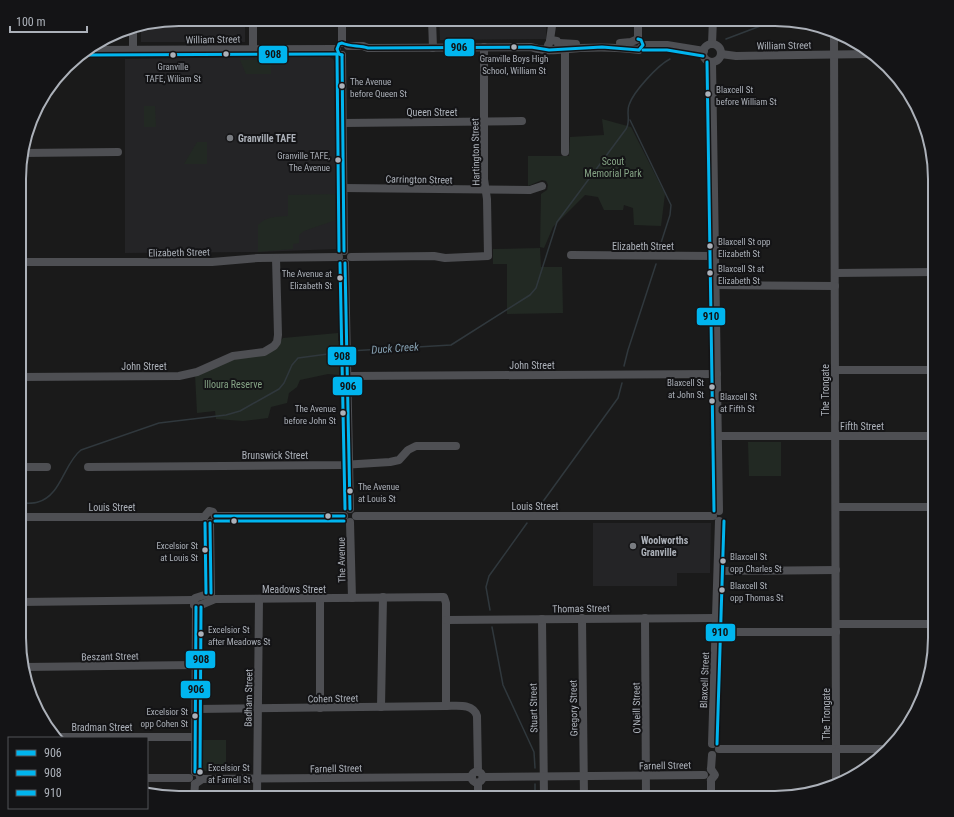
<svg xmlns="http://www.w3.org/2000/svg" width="954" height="817" font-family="'Roboto Condensed',sans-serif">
<rect width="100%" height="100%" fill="#1a1a1a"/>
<!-- built -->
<g fill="#242426">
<polygon points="179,19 245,19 245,42 141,42 141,25"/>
<polygon points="439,19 546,19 546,39 440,40"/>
<polygon points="328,56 333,59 335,63 337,249 258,252 125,253 125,59"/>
<polygon points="593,523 711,523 710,573 677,573 677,586 593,586"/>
</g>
<!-- green -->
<g fill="#222923">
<polygon points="271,59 271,74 246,74 240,60"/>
<polygon points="144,106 155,106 156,127 144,127"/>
<polygon points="602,119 631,127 665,194 661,226 634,225 633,208 624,205 623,210 604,210 598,197 585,195 553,227 544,248 540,247 541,194 547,190 548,185 546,181 542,180 528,186 528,156 569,156 570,137 604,135"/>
<polygon points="197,142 207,142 207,164 184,164"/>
<path d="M335,194l1,26 -32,11 -5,4v8l-6,1v5l-35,3v-27c9,-9 18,-8 30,-9v-21z"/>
<polygon points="540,248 541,267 562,267 563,313 507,314 507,264 493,264 493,249"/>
<polygon points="338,333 338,341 341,341 339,375 328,374 300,380 297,387 289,393 287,403 271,407 268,418 243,421 216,419 215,411 197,413 195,374 226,362 276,347 283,338"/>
<polygon points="748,442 781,442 781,476 749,476"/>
<polygon points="203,740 226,740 226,771 205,771 203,768"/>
</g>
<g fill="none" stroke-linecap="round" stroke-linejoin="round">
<!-- stream -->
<g stroke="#30383d" stroke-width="1.5">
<polyline points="726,39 779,19"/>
<polyline points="630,120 671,205 670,215 659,249"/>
<path d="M349,351l102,-6 79,-50 6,-7 21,-66 69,-93c5,-8 0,-16 3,-24 4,-13 29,-40 41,-46"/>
<polyline points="624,366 628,350 656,264"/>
<path d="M20,503c6,0 13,1 18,-1 23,-6 26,-39 43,-52l78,-27 67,-8 14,-4 39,-22 5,-6 8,-18 6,-7 45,-6"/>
<polyline points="539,507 618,398 622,383"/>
<polyline points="490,610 486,587 489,576 527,523"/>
<polyline points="492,627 503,685 534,752 535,768"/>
<polyline points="535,784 535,798"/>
</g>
<!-- minor -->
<g stroke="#4e4f53" stroke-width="8">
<polyline points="432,19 433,48"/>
<polyline points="638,19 638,39"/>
<polyline points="133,27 133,50"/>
<polyline points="834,34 836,746"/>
<polyline points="550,40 553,19"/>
<polyline points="342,43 342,19"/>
<polyline points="559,43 576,44"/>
<polyline points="620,43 631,42 638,39"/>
<polyline points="712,44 713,19"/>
<circle cx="712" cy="53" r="9"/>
<polyline points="643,45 667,45 704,51"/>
<path d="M348,46h15l5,2 163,-1c16,6 32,2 49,1 19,-1 39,-1 59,2l4,-5"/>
<polyline points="253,49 253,19"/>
<polyline points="89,50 337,49"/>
<polyline points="550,50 548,45 551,40 557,41 559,47"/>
<polyline points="565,50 565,152"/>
<polyline points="721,54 736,56 872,54"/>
<polyline points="342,55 344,251"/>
<polyline points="712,62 719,511"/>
<polyline points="343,123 522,121"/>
<polyline points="22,153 118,152"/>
<polyline points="343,188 530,190 542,186"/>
<polyline points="571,255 714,256"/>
<polyline points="351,257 434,256 445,258 488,256 487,199 484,179 484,47"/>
<polyline points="20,262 212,262 258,258 339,257"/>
<polyline points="345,263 350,509"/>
<polyline points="835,273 935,272"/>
<polyline points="715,285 835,286"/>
<polyline points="835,370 935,370"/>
<polyline points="347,376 717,374"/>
<polyline points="20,377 179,376 197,372 233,356 264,352 274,346 277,342 278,335 276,258"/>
<polyline points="718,436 935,436"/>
<polyline points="20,467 47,467"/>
<polyline points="88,467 342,465 390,462 399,460 408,450 416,446 456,446"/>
<polyline points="836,507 935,507"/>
<polyline points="215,516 344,516"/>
<polyline points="356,516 713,516"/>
<polyline points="20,517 204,517"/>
<polyline points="204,517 209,511 213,512 215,516"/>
<polyline points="350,522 352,598"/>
<polyline points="210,523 211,593"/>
<polyline points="718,571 836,570"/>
<polyline points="320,598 320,708"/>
<polyline points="19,602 193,600"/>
<polyline points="194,605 195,598 211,593"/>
<polyline points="196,607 215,599 444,597 446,603 446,706"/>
<polyline points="582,618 584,798"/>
<polyline points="645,618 646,798"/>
<polyline points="542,619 544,798"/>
<polyline points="446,620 716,618"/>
<polyline points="836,624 935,624"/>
<polyline points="716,632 836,632"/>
<polyline points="24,667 196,665"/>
<polyline points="381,707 383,597"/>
<path d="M196,709l250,-3c11,0 27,-3 31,10l1,56"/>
<polyline points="57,737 195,737"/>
<polyline points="712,744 719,521"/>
<polyline points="719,749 833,749"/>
<polyline points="839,749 890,749"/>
<polyline points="711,769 715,775 711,780"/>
<polyline points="711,769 712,755"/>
<circle cx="477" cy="777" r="5.5"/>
<polyline points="195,772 196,607"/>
<polyline points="483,777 704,775"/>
<polyline points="147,778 189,778"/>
<polyline points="201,779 472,777"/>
<polyline points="478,783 478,798"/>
<polyline points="195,784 201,780 199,774"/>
<polyline points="836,786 836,752"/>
<polyline points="194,798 195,784"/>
<polyline points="257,798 259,599"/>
<polyline points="711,798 711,780"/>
</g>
<defs>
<g id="bus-1">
<path d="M342,55l-3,-1 -2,-5 2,-5 3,-1c9,4 17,2 26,5l163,-1 18,3 53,-3 37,3 4,-5 -2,-5 -3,-1"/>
<polyline points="342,55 344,251"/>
<polyline points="345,263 350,509"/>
<polyline points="215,516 344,516"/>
<polyline points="210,523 211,593"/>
<polyline points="195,772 196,607"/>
</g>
<g id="bus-2">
<polyline points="89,55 337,54"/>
<polyline points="337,55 339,251"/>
<polyline points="340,263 345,509"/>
<polyline points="215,521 344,521"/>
<polyline points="205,523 206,593"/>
<polyline points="200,772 201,607"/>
</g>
<g id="bus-3">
<polyline points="643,50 667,50 703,56"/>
<polyline points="707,62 714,511"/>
<polyline points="717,744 724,521"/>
</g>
</defs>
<!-- bus-1 casing -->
<use href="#bus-1" stroke="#141416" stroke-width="6"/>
<!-- bus-2 casing -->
<use href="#bus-2" stroke="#141416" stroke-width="6"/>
<!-- bus-3 casing -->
<use href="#bus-3" stroke="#141416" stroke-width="6"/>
<!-- bus-1 -->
<use href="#bus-1" stroke="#00b5ef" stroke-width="3"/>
<!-- bus-2 -->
<use href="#bus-2" stroke="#00b5ef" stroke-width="3"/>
<!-- bus-3 -->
<use href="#bus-3" stroke="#00b5ef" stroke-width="3"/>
</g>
<!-- markers -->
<g fill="#acb1b9" stroke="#141416" stroke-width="1.5">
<circle cx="514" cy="47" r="3.5"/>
<circle cx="226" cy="54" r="3.5"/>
<circle cx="173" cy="55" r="3.5"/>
<circle cx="342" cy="86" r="3.5"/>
<circle cx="708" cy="94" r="3.5"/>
<circle cx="338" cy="160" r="3.5"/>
<circle cx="710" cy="246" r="3.5"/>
<circle cx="710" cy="273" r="3.5"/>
<circle cx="340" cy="278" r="3.5"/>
<circle cx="712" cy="387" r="3.5"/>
<circle cx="712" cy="401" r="3.5"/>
<circle cx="343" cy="413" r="3.5"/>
<circle cx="350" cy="491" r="3.5"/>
<circle cx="328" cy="516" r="3.5"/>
<circle cx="234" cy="521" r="3.5"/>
<circle cx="205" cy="550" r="3.5"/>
<circle cx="723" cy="561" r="3.5"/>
<circle cx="722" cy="590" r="3.5"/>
<circle cx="201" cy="634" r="3.5"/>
<circle cx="195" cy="716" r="3.5"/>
<circle cx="200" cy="772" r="3.5"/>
</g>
<g fill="#797c81" stroke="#141416" stroke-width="1.5">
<circle cx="230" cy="138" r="4"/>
<circle cx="633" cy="546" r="4"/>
</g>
<g text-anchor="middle" stroke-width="4" stroke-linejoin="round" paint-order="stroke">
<!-- bus labels -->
<g font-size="9" fill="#acb1b9" stroke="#141416" text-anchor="start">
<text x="514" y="62" text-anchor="middle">Granville Boys High<tspan x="514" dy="12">School, William St</tspan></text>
<text x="173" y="70" text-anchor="middle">Granville<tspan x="173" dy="12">TAFE, Wiliam St</tspan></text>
<text x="350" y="85">The Avenue<tspan x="350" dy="12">before Queen St</tspan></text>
<text x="716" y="93">Blaxcell St<tspan x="716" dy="12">before William St</tspan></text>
<text x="330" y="159" text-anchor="end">Granville TAFE,<tspan x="330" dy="12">The Avenue</tspan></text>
<text x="718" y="245">Blaxcell St opp<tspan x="718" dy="12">Elizabeth St</tspan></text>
<text x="718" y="272">Blaxcell St at<tspan x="718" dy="12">Elizabeth St</tspan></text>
<text x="332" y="277" text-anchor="end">The Avenue at<tspan x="332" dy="12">Elizabeth St</tspan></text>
<text x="704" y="386" text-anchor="end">Blaxcell St<tspan x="704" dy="12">at John St</tspan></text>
<text x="720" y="400">Blaxcell St<tspan x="720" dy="12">at Fifth St</tspan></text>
<text x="336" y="412" text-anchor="end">The Avenue<tspan x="336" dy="12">before John St</tspan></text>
<text x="358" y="490">The Avenue<tspan x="358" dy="12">at Louis St</tspan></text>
<text x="198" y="549" text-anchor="end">Excelsior St<tspan x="198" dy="12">at Louis St</tspan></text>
<text x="730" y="560">Blaxcell St<tspan x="730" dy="12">opp Charles St</tspan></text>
<text x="730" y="589">Blaxcell St<tspan x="730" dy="12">opp Thomas St</tspan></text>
<text x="208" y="633">Excelsior St<tspan x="208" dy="12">after Meadows St</tspan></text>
<text x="188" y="715" text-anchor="end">Excelsior St<tspan x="188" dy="12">opp Cohen St</tspan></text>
<text x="208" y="771">Excelsior St<tspan x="208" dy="12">at Farnell St</tspan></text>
</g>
<!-- street labels -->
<g font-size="10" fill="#acb1b9" stroke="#141416">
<text transform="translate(213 39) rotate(-1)" y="4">William Street</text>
<text transform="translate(784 45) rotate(-1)" y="4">William Street</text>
<text x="432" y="116">Queen Street</text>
<text transform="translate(475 152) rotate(-91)" y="4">Hartington Street</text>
<text transform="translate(419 179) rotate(1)" y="4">Carrington Street</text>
<text x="643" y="250">Elizabeth Street</text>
<text transform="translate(179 252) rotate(-1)" y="4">Elizabeth Street</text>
<text x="532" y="369">John Street</text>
<text x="144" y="370">John Street</text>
<text transform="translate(825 390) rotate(-90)" y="4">The Trongate</text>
<text x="862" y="430">Fifth Street</text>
<text x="275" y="459">Brunswick Street</text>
<text x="535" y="510">Louis Street</text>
<text x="112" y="511">Louis Street</text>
<text transform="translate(341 560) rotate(-91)" y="4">The Avenue</text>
<text x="294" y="593">Meadows Street</text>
<text transform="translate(581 608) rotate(-1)" y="4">Thomas Street</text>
<text transform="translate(110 656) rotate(-1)" y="4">Beszant Street</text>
<text transform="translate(704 680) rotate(-88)" y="4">Blaxcell Street</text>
<text transform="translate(248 698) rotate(-89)" y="4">Badham Street</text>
<text transform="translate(333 698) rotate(-1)" y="4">Cohen Street</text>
<text transform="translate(533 708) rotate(-91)" y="4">Stuart Street</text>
<text transform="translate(573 708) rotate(-91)" y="4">Gregory Street</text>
<text transform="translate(636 708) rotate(-91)" y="4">O'Neill Street</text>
<text transform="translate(826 714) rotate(-90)" y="4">The Trongate</text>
<text x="102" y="731">Bradman Street</text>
<text transform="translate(665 765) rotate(-1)" y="4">Farnell Street</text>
<text transform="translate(336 768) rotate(-1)" y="4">Farnell Street</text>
</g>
<!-- poi labels -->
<g font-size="10" font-weight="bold" fill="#acb1b9" stroke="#141416" text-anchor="start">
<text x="238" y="142">Granville TAFE</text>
<text x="641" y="544">Woolworths<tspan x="641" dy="12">Granville</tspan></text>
</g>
<!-- park labels -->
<g font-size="10" fill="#85a385" stroke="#141416">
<text x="613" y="165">Scout<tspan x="613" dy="12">Memorial Park</tspan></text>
<text x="233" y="388">Illoura Reserve</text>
</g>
<!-- water labels -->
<g font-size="11" font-style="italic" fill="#86a1b2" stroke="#141416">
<text transform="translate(395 348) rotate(-4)" y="4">Duck Creek</text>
</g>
</g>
<!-- crop -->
<path d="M0 0H954V817H0ZM179 26H775A153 153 0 0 1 928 179V638A153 153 0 0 1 775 791H179A153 153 0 0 1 26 638V179A153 153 0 0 1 179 26Z" fill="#141416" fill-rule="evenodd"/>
<path fill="none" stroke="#acb1b9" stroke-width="2" d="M179 26H775A153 153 0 0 1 928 179V638A153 153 0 0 1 775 791H179A153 153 0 0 1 26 638V179A153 153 0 0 1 179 26Z"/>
<g stroke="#141416" stroke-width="1.5">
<rect x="444" y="38" width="31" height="19" rx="4" fill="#00b5ef"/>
<rect x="258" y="45" width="30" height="19" rx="4" fill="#00b5ef"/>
<rect x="696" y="307" width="30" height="19" rx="4" fill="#00b5ef"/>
<rect x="327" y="346" width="30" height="20" rx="4" fill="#00b5ef"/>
<rect x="332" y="376" width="31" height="20" rx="4" fill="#00b5ef"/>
<rect x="705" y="623" width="31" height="19" rx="4" fill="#00b5ef"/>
<rect x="185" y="650" width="31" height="19" rx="4" fill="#00b5ef"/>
<rect x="180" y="680" width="31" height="19" rx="4" fill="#00b5ef"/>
</g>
<g font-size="11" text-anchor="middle" font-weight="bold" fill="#111">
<text x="459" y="51">906</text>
<text x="273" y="58">908</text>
<text x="711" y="320">910</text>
<text x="342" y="360">908</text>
<text x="348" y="390">906</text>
<text x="720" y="636">910</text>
<text x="201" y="663">908</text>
<text x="196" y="693">906</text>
</g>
<!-- legend -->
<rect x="8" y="737" width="140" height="72" fill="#141416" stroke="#515357"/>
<rect x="16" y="750" width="20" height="6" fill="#00b5ef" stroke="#515357"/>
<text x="44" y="757" font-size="12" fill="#acb1b9">906</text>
<rect x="16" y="770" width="20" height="6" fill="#00b5ef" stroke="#515357"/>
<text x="44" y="777" font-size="12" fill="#acb1b9">908</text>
<rect x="16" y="790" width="20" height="6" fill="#00b5ef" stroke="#515357"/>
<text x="44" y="797" font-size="12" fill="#acb1b9">910</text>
<!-- scale -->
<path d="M10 26v6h77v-6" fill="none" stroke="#acb1b9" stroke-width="2"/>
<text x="16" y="26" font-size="12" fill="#acb1b9" stroke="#141416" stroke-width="3" paint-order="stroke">100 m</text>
</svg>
